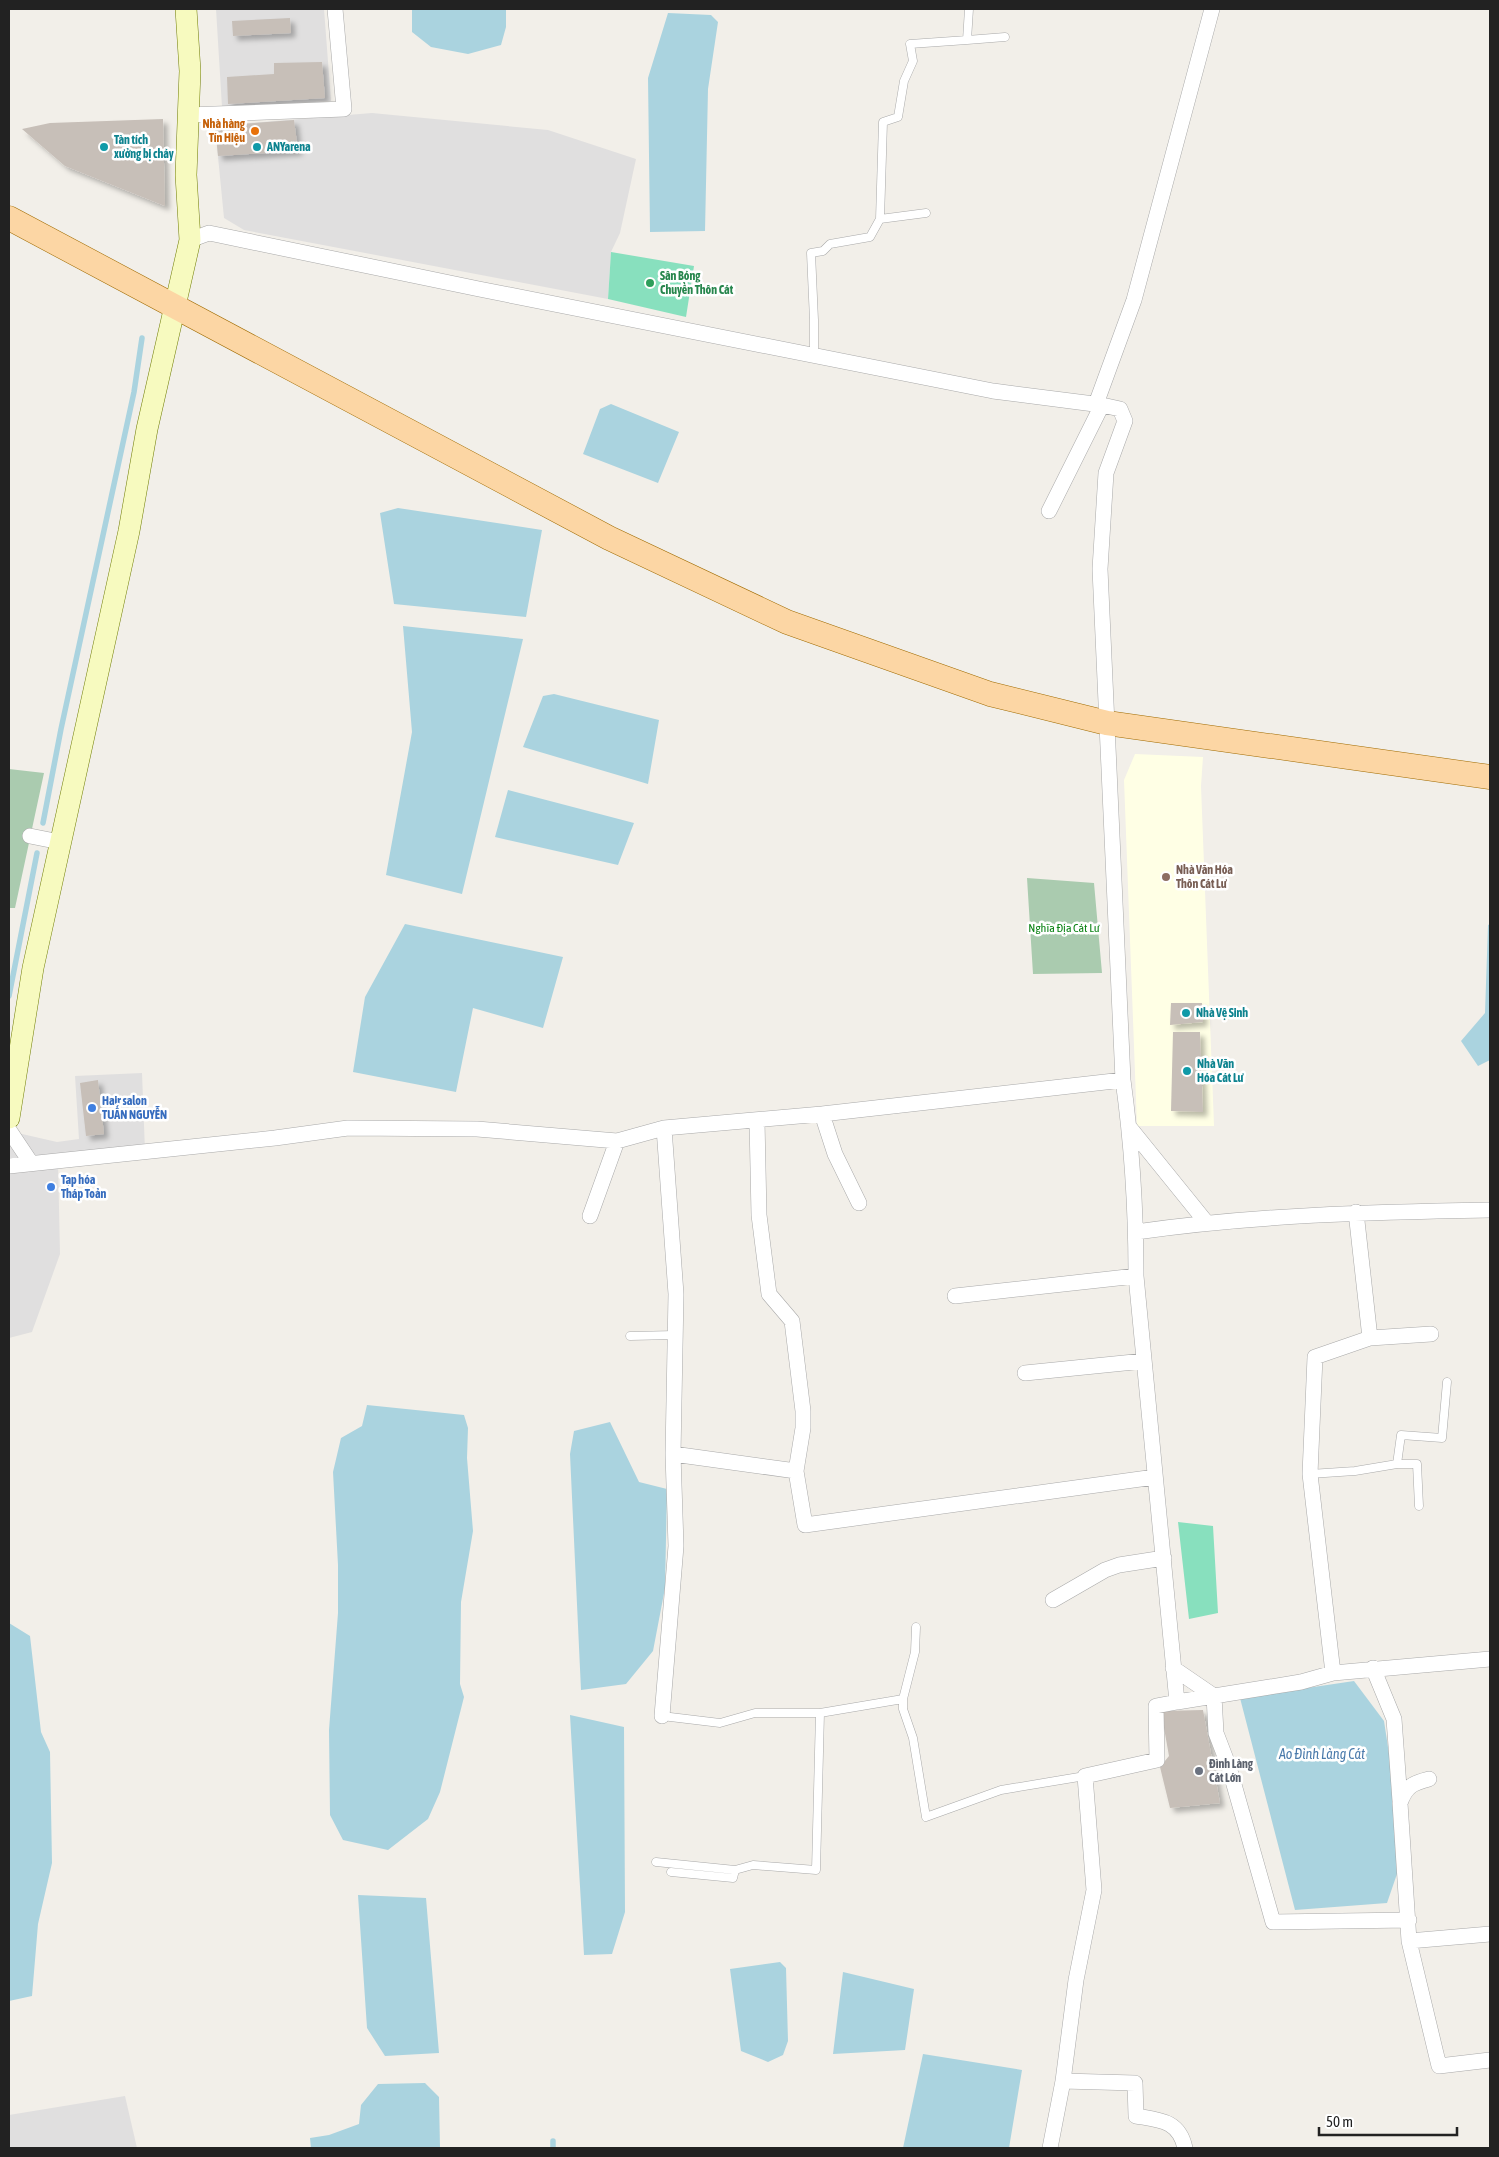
<svg xmlns="http://www.w3.org/2000/svg" width="1499" height="2157" viewBox="0 0 1499 2157" font-family="'Asap Condensed',sans-serif">
  <defs>
    <filter id="shadow"><feDropShadow dx="4.5" dy="4.5" stdDeviation="2.5" flood-color="#0004"/></filter>
  </defs>
  <rect width="100%" height="100%" fill="#f2efe9"/>
  <path fill="#e0dfdf" d="M216,9H324L331,101L222,107Z
    M372,113L548,130L636,159L620,233L611,252L608,299L244,230L224,218L215,126Z
    M142,1073L145,1151L58,1161L60,1254L32,1332L9,1338V1131L57,1142L79,1139L75,1076Z
    M125,2096L137,2148H9V2115Z"/>
  <path fill="#ffffe5" d="M1135,754L1203,757L1201,786L1214,1126H1137L1124,780Z"/>
  <path fill="#aacbaf" d="M9,769L44,773L15,908H9Z
    M1027,878L1094,883L1102,973L1033,974Z"/>
  <path fill="#88e0be" d="M611,252L694,266L686,317L608,299Z
    M1178,1522L1213,1526L1218,1613L1189,1619Z"/>
  <path fill="#aad3df" d="M412,9H506V27L501,45L468,54L431,47L412,32Z
    M668,13L711,15L718,22L708,89L705,231L650,232L648,78Z
    M611,404L679,432L658,483L583,454L600,409Z
    M398,508L542,530L526,617L394,604L380,513Z
    M403,626L523,639L462,894L386,875L412,732Z
    M554,694L659,720L648,784L523,747L543,696Z
    M508,790L634,823L618,865L495,837Z
    M405,924L563,957L543,1028L473,1008L456,1092L353,1072L365,997Z
    M1490,924V1060L1478,1066L1461,1041L1485,1013L1488,925Z
    M367,1405L464,1415L468,1428L467,1458L473,1531L461,1602L460,1684L464,1697L440,1792L428,1819L388,1850L343,1840L330,1815L329,1730L338,1613V1565L333,1472L341,1438L362,1426Z
    M610,1422L639,1482L667,1489L665,1588L653,1651L626,1684L581,1690L570,1454L574,1431Z
    M9,1623L30,1636L41,1732L50,1752L52,1863L38,1924L32,1996L9,2001Z
    M1354,1681L1384,1721L1401,1832L1398,1871L1387,1903L1295,1910L1240,1698Z
    M570,1715L624,1727L625,1912L612,1954L584,1955Z
    M358,1895L426,1898L439,2053L385,2056L367,2028Z
    M780,1962L786,1968L788,2041L783,2055L768,2062L741,2051L730,1969Z
    M843,1972L914,1989L905,2050L833,2054Z
    M923,2054L1022,2070L1009,2148H903Z
    M425,2083L439,2097L440,2148H311L310,2138L329,2135L359,2124L361,2105L378,2084Z"/>
  <g fill="none" stroke-linecap="round" stroke-linejoin="round">
    <path stroke="#aad3df" stroke-width="5.5" d="M43,823L61,729L134,392L142,338
      M9,996L37,853
      M553,2141V2148"/>
  </g>
  <path fill="#c7bfb8" filter="url(#shadow)" d="M290,18L291,33L233,36L232,21Z
    M322,62L325,98L228,104L227,77L274,74V63Z
    M163,119L165,206L65,166L22,129L50,123Z
    M294,120L298,151L218,156L215,126Z
    M1171,1003H1202L1203,1022L1170,1025Z
    M1173,1032H1200L1203,1112L1171,1111Z
    M98,1080L104,1134L86,1136L80,1083Z
    M1203,1710L1220,1803L1170,1808L1160,1767L1169,1756L1161,1711Z"/>
  <g fill="none" stroke-linecap="round" stroke-linejoin="round">
    <g stroke="#a9a9a9" stroke-width="9">
      <path id="lane" d="M967,40L1005,37
        M880,219L926,213
        M814,356V320L811,253L823,251L830,244L870,237L880,219L883,122L898,117L904,81L913,61L910,44L967,40L969,9
        M630,1336L675,1335
        M1397,1464L1401,1435L1442,1438L1447,1382
        M1310,1474L1355,1471L1397,1464H1417L1419,1506
        M916,1627L915,1652L903,1699V1709L913,1738L926,1817L1001,1790L1085,1776
        M662,1716L720,1723L755,1713H820L903,1699
        M656,1862L735,1870L753,1865L816,1870L820,1713
        M671,1872L733,1878L735,1870"/>
    </g>
    <g stroke="#a9a9a9" stroke-width="16">
      <path id="street" d="M188,115L344,109L335,9
        M190,240L209,233L479,289L993,391L1102,405
        M1096,404L1134,300L1212,9
        M1049,511L1102,405L1120,409L1125,421L1106,473L1100,569L1123,1080C1132,1145 1136,1210 1136,1276L1177,1702L1156,1706L1157,1760L1085,1776L1094,1890L1076,1980L1063,2081L1050,2148
        M30,836L60,842
        M822,1114L835,1154L859,1203
        M757,1121L759,1215L769,1294L792,1321L803,1411V1428L796,1471L805,1525L1155,1477
        M1130,1128L1206,1222
        M9,1130L31,1163
        M9,1166L275,1138L348,1128L477,1129L617,1141L664,1128L822,1114L1123,1080
        M590,1216L617,1141
        M1136,1232C1254,1215 1371,1212 1490,1210
        M955,1296L1136,1276
        M1370,1338L1431,1334
        M1025,1373L1144,1361
        M673,1454L796,1471
        M1053,1600L1105,1570L1119,1565L1164,1558
        M1173,1668L1214,1696L1216,1733L1229,1767L1273,1922L1409,1920
        M1373,1668L1394,1719L1400,1801
        M1333,1673L1310,1474L1315,1357L1370,1338L1356,1212
        M1177,1702L1301,1682L1333,1673L1490,1659
        M662,1716L676,1546L673,1454L676,1294L664,1128
        M1429,1779C1413,1783 1406,1786 1400,1803L1409,1941L1439,2066L1490,2060
        M1409,1941L1490,1934
        M1063,2081L1135,2083L1136,2116C1159,2120 1179,2120 1185,2148"/>
    </g>
    <g stroke="#707d05" stroke-width="22">
      <path id="secondary" d="M9,1118L33,968L129,531L147,429L190,240L186,175L190,71L186,9"/>
    </g>
    <g stroke="#a06b00" stroke-width="25">
      <path id="primary" d="M9,218L609,538L787,622L990,694L1107,723L1490,777"/>
    </g>
    <use href="#lane" stroke="#fff" stroke-width="8"/>
    <use href="#street" stroke="#fff" stroke-width="15"/>
    <use href="#secondary" stroke="#f7fabf" stroke-width="21"/>
    <use href="#primary" stroke="#fcd6a4" stroke-width="24"/>
  </g>
  <circle fill="#e8710a" stroke="#fff" stroke-width="2" cx="255" cy="131" r="5"/>
  <g fill="#0f9aa8" stroke="#fff" stroke-width="2">
    <circle cx="104" cy="147" r="5"/>
    <circle cx="257" cy="147" r="5"/>
    <circle cx="1186" cy="1013" r="5"/>
    <circle cx="1187" cy="1071" r="5"/>
  </g>
  <circle fill="#2e9e5b" stroke="#fff" stroke-width="2" cx="650" cy="283" r="5"/>
  <circle fill="#8d6e63" stroke="#fff" stroke-width="2" cx="1166" cy="877" r="5"/>
  <g fill="#3f7fe0" stroke="#fff" stroke-width="2">
    <circle cx="92" cy="1108" r="5"/>
    <circle cx="51" cy="1187" r="5"/>
  </g>
  <circle fill="#6b7280" stroke="#fff" stroke-width="2" cx="1199" cy="1771" r="5"/>
  <g text-anchor="middle" dominant-baseline="central" stroke-width="5" stroke-linejoin="round" paint-order="stroke">
    <g font-size="12" font-weight="bold" fill="#c56008" stroke="#fff" text-anchor="end">
      <text x="245" y="124">Nhà hàng<tspan x="245" dy="14">Tín Hiệu</tspan></text>
    </g>
    <g font-size="12" font-weight="bold" fill="#0d838f" stroke="#fff" text-anchor="start">
      <text x="114" y="140">Tàn tích<tspan x="114" dy="14">xưởng bị cháy</tspan></text>
      <text x="267" y="147">ANYarena</text>
      <text x="1196" y="1013">Nhà Vệ Sinh</text>
      <text x="1197" y="1064">Nhà Văn<tspan x="1197" dy="14">Hóa Cát Lư</tspan></text>
    </g>
    <g font-size="12" font-weight="bold" fill="#27864d" stroke="#fff" text-anchor="start">
      <text x="660" y="276">Sân Bóng<tspan x="660" dy="14">Chuyền Thôn Cát</tspan></text>
    </g>
    <g font-size="12" font-weight="bold" fill="#785e54" stroke="#fff" text-anchor="start">
      <text x="1176" y="870">Nhà Văn Hóa<tspan x="1176" dy="14">Thôn Cát Lư</tspan></text>
    </g>
    <g font-size="12" fill="#0c8416" stroke="#fff">
      <text x="1064" y="928">Nghĩa Địa Cát Lư</text>
    </g>
    <g font-size="12" font-weight="bold" fill="#366cbe" stroke="#fff" text-anchor="start">
      <text x="102" y="1101">Hair salon<tspan x="102" dy="14">TUẤN NGUYỄN</tspan></text>
      <text x="61" y="1180">Tạp hóa<tspan x="61" dy="14">Tháp Toản</tspan></text>
    </g>
    <g font-size="12" font-weight="bold" fill="#5b616d" stroke="#fff" text-anchor="start">
      <text x="1209" y="1764">Đình Làng<tspan x="1209" dy="14">Cát Lớn</tspan></text>
    </g>
    <g font-size="14" font-style="italic" fill="#4a7aab" stroke="#fff">
      <text x="1322" y="1754">Ao Đình Làng Cát</text>
    </g>
  </g>
  <rect width="1499" height="2157" fill="none" stroke="#222222" stroke-width="20"/>
  <path d="M1319 2127v8h138v-8" fill="none" stroke="#222222" stroke-width="2.5"/>
  <text x="1326" y="2127" font-size="15" fill="#222222" stroke="#ffffff" stroke-width="4" paint-order="stroke">50 m</text>
</svg>
